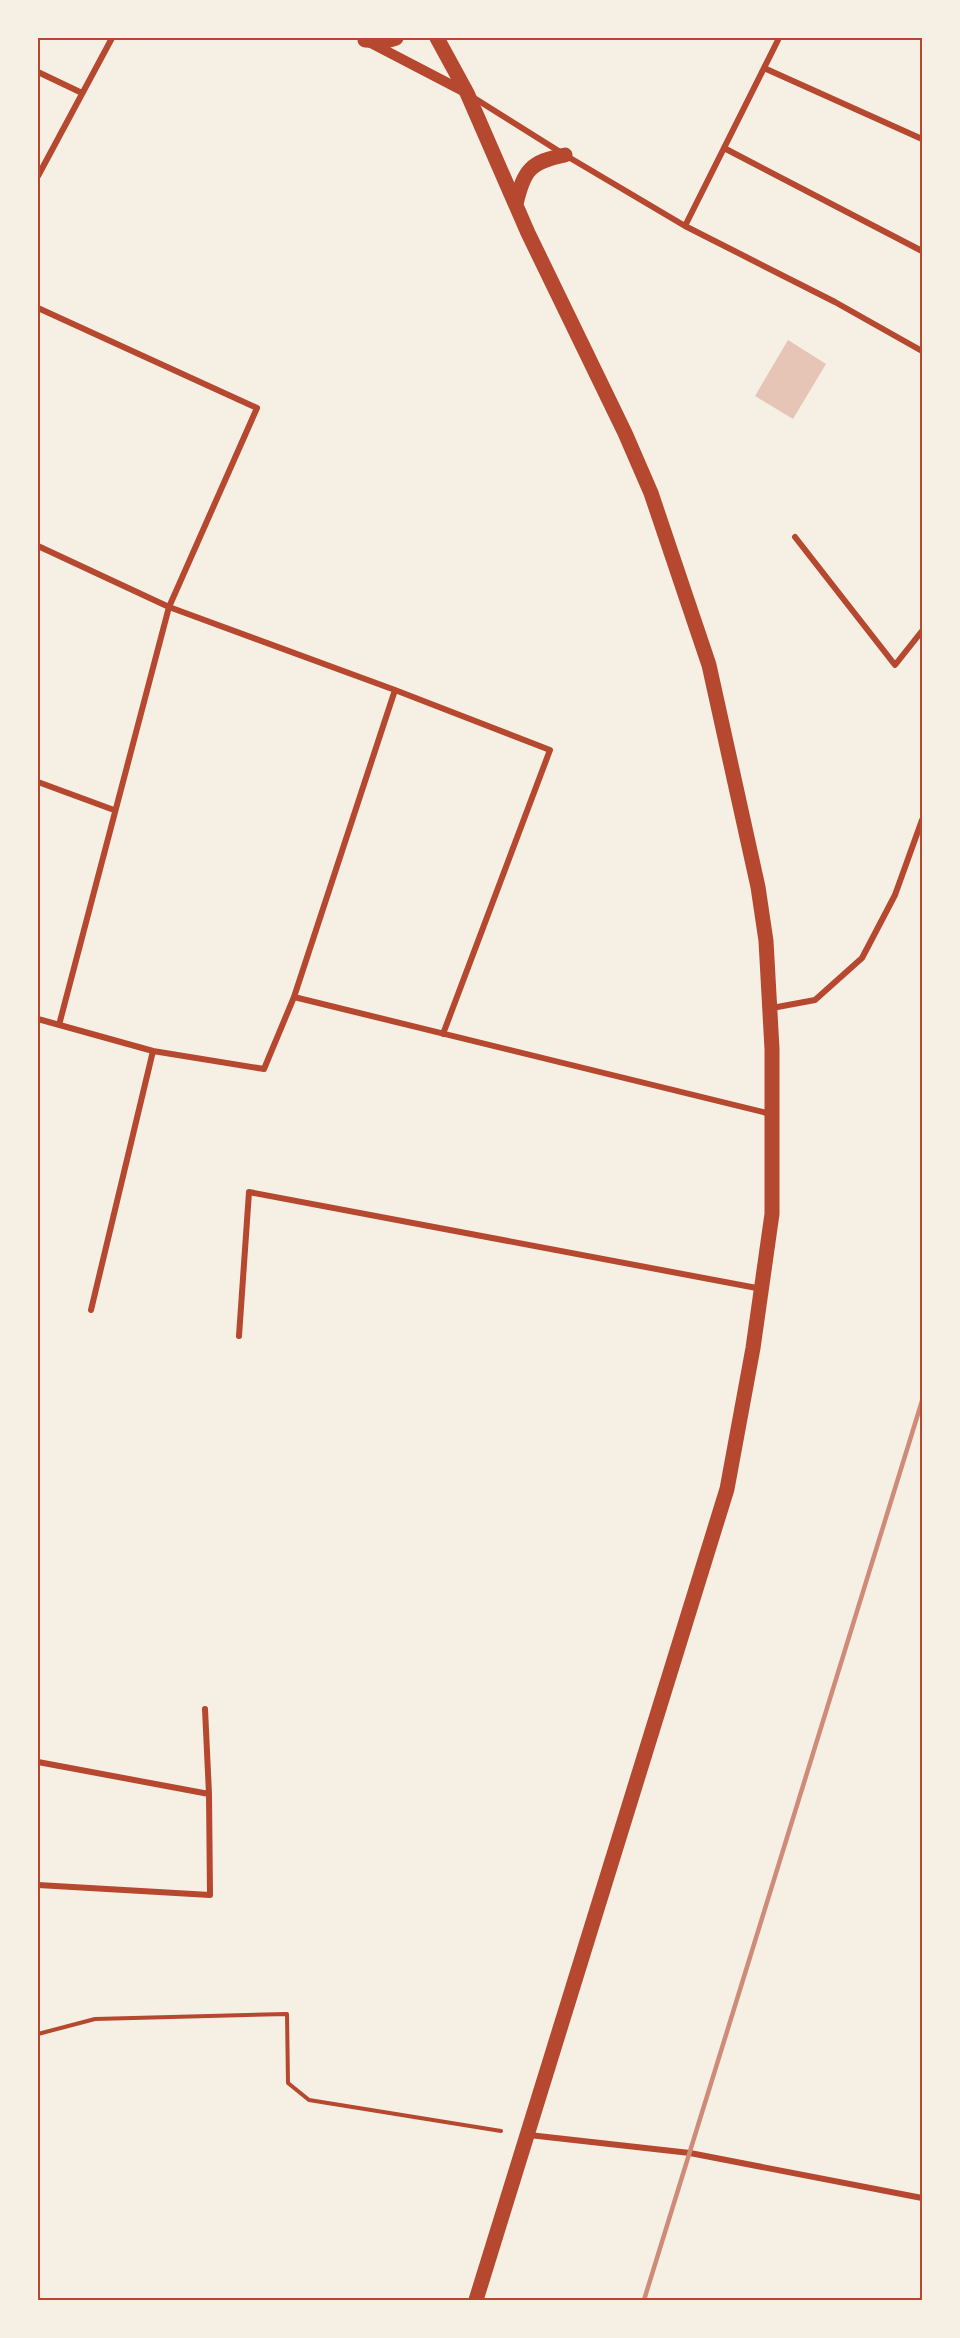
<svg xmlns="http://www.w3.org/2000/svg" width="960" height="2338" viewBox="0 0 960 2338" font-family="'Roboto Condensed',sans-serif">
  <rect width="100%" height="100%" fill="#f6efe4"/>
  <path fill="#e6c5b7" d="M788,340L826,364L793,419L755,396Z"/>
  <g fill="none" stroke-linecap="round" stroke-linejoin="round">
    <path stroke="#b5482f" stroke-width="4" d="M38,2034L95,2019L287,2014L288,2083L309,2100L501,2131"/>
    <path stroke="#b5482f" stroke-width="6" d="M764,68L922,139
      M38,72L82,93
      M471,96L565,155L685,226L835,302L922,351
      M724,148L922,251
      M38,176L112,38
      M685,226L779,38
      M38,308L257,408L169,607L59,1025
      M795,537L895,665L922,631
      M38,546L169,607L395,690L550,750L443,1034
      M38,782L114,810
      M294,997L771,1114
      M772,1008L815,1000L862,958L895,895L922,820
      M38,1019L153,1051L264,1069L294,997L395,690
      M91,1310L153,1051
      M239,1336L249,1192L762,1289
      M205,1709L209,1794
      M38,1762L209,1794L210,1895L38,1885
      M529,2135L690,2153L922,2198"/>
    <path stroke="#b5482f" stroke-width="10" d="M369,42L467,93"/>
    <path stroke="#b5482f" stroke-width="15" d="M437,38L467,93L528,233L625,433L651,493L709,665L758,887L766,941L772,1049V1214L753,1348L727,1489L476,2300
      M365,40L386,41L396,38
      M516,204C524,170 530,162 565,155"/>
    <path stroke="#cf8b77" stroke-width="4.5" d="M644,2300L922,1401"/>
  </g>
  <rect width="960" height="2338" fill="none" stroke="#f6efe4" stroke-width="78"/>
  <rect x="39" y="39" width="882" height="2260" fill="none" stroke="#b5482f" stroke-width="2"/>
</svg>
